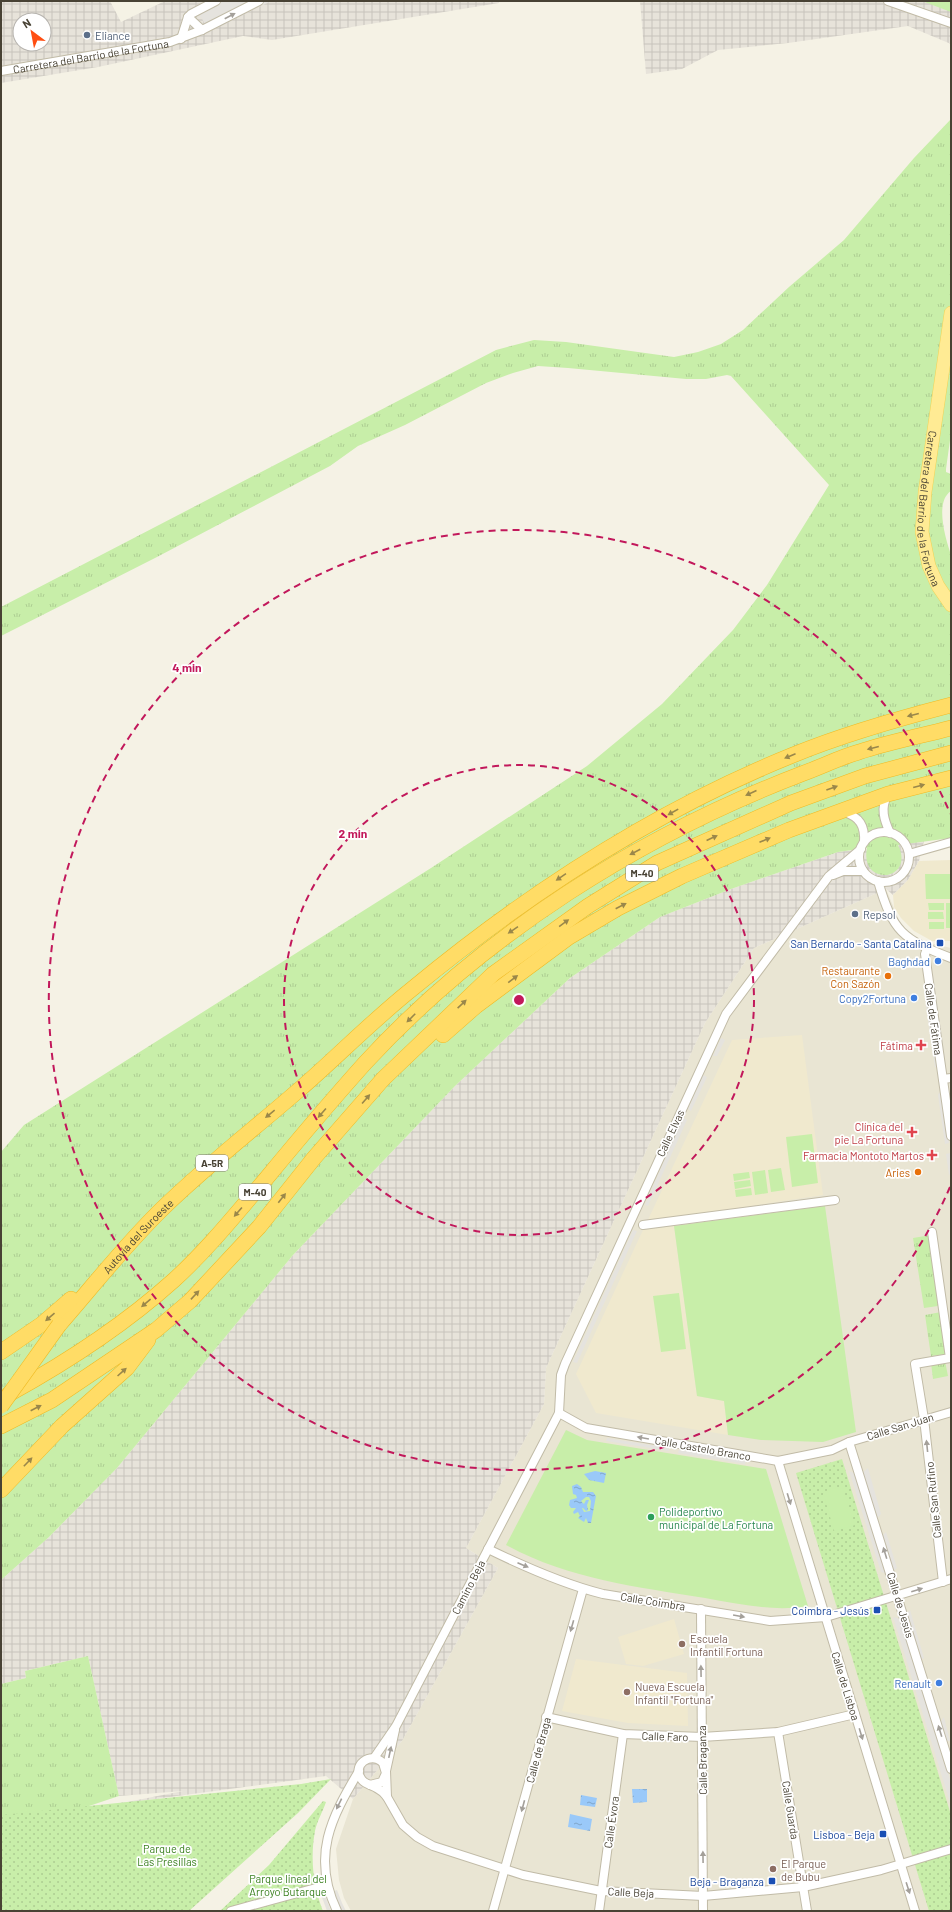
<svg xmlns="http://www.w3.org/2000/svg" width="952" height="1912" viewBox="0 0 952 1912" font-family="Barlow,sans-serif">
  <defs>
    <pattern id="industrial-grid" width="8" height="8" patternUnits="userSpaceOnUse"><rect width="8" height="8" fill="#e7e3da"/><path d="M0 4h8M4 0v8" fill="none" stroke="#c8c4bc"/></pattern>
    <pattern id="grass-tufts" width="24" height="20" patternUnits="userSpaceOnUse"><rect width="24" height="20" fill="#c8eea9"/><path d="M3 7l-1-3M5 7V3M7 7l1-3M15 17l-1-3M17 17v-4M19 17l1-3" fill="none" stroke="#adcd92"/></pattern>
    <pattern id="park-dots" width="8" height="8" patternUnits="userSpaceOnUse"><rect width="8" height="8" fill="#c8eea9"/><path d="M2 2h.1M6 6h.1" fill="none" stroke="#adcd92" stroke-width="1.8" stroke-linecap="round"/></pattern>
    <pattern id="water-ripples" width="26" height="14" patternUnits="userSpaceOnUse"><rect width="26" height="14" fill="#9ac9f9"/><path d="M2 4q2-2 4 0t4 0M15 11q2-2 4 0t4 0" fill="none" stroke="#80a5ca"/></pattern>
  </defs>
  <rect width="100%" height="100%" fill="#f5f2e5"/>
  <path fill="#e9e5d3" d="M886,889L903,930L926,942L951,948V1911H351L344,1898L339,1880L336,1849L353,1799L402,1741L498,1568L466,1548L544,1404L546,1368L705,1023L754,948Z"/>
  <path fill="url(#industrial-grid)" fill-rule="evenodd" d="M1,1H110L121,22L165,1H499V3L272,40L243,36L98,67L1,83ZM20,20H44V44H20Z
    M640,1H934L951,8V44L908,26L788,43L718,50L682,69L646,74Z
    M924,841L919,861L908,880L893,895L886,889L754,948L705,1023L546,1368L544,1404L466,1548L498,1568L402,1741L353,1799L326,1776L117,1804L183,1791L119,1796L88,1656L25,1671L26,1678L1,1684V1580L49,1537L117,1468L293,1255L455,1086L570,978L660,917L731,889L838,852Z"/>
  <path fill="#f0e9ce" d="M951,860V941H932L914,931L901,918L894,907L893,895L908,880L919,861Z
    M802,1035L823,1195L647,1222L732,1040Z
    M674,1226L697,1396L724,1401L728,1435L596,1413L576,1374L643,1230Z
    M674,1619L684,1654L643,1666L626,1664L618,1637Z
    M576,1659L687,1673L688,1726L628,1723L562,1711Z"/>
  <path fill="url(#grass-tufts)" d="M951,119V433L946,469V472L951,474V491C934,502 946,540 951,555V838L898,845C916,881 859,888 867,848L838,852L731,889L660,917L570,978L455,1086L293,1255L117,1468L49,1537L1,1580V1152L24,1125L431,868L587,766L662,704L733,630L767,585L829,485L731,376L727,375L706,379H686L568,368L538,366L513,373L486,383L405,425L358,446L330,466L157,557L1,636V607L496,350L534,340L566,342L674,357L698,352L721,344L743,330L789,287L844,240L914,158Z
    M931,1235L940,1304L938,1306L924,1308L913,1238Z
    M941,1312L947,1354L931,1356L925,1315Z
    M945,1361L948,1376L933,1379L931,1363Z
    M88,1656L119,1796L47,1820L1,1819V1684L26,1678L25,1671Z"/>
  <path fill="url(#park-dots)" d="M842,1459L951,1815V1911H929L796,1473Z
    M331,1779L298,1813L189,1911H1V1815L301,1784Z
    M323,1801L326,1802C323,1811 317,1821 315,1831C310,1858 313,1886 323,1911H220L269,1865Z"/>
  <path fill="#c8eea9" d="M922,1H951V12Z
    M925,874H951V899H926Z
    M928,903H944V910H929Z
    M946,903H951V928H946Z
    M928,912H943L944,919H928Z
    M929,922H944V929H929Z
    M812,1134L818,1183L792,1187L786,1137Z
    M781,1168L785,1190L771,1192L768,1170Z
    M765,1170L768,1193L755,1195L752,1172Z
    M749,1172L750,1178L734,1181L733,1174Z
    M750,1180L751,1186L735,1189L734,1182Z
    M751,1188L752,1195L736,1197L735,1190Z
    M825,1206L856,1432L823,1442L761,1440L728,1435L724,1401L697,1396L674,1226Z
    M679,1293L686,1349L661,1352L653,1296Z
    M566,1430L587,1440L766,1469L808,1606C774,1612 739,1604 705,1598C636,1587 568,1579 506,1545Z
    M842,1486L855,1525L834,1531L823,1492Z"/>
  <path fill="#e5e3de" d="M216,1H271L209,32L198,11Z
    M930,973L933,974L946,1066L944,1068Z
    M930,1001L939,1067H935L926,1006Z
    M721,1038L725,1040L717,1056H713Z
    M703,1075L707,1077L691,1111L688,1109Z
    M942,1089L949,1143L945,1144L938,1095Z
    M683,1117L687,1120L648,1206L645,1205Z
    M950,1153L951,1173L949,1175L946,1154Z
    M633,1230L637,1231L577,1363L573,1362Z
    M607,1438L669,1448V1451L606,1441Z
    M679,1450L746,1460L745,1464L678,1453Z
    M868,1468L881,1514L877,1519L863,1472Z
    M849,1471L857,1474L888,1574L881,1572Z
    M886,1532L897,1568L893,1571L882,1536Z
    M910,1610L924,1658L920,1660L907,1614Z
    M893,1617L901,1619L951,1782V1806Z
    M944,1717L950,1741H945L940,1723Z
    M337,1890L342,1903L346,1911H342L339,1905L334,1891Z
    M324,1891L326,1898L331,1911H327L320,1892Z"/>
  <path fill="url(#water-ripples)" fill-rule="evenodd" d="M595,1471L606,1473L604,1483L589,1480L584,1474Z
    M577,1484L581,1487L583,1492H593L596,1496L591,1523H588L586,1518L584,1522L578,1518L580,1516L578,1512L574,1514L573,1512L576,1508H571L569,1505L570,1500L577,1498L576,1495L573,1494L572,1486ZM586,1497H589L591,1501L590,1511L584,1512L582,1508H583L586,1511L588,1510L587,1505L589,1500H586L584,1504L581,1501Z
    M632,1789H647V1802L633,1803Z
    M581,1795L597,1798L595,1807L580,1805Z
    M570,1814L592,1819L590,1831L568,1827Z"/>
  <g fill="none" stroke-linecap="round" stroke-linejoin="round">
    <g stroke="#c1bba7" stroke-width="10">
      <g id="street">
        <path d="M888,1L951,23"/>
        <path d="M202,30L188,17L191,14L216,1"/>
        <path d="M181,39L188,17"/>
        <path id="s1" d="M1,71L170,42L202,30L259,1"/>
        <path d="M888,794C880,808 884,820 890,833"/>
        <path d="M844,812C860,817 865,826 864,842"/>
        <circle cx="884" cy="857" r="25"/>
        <path d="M909,854L951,842"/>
        <path d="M833,875L843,871H863"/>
        <path d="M878,881C893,932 902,939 951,958"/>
        <path d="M927,949L925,954L951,1136"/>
        <path d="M943,1079L951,1078"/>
        <path d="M643,1225L835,1200"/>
        <path d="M932,1232L950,1358L915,1364L924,1419L943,1582"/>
        <path d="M559,1413L586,1428L778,1461L832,1450L849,1442L951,1412"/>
        <path d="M849,1442L951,1769"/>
        <path d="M778,1461L915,1911"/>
        <path d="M488,1549C525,1567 563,1584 603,1594L770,1621L826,1617L951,1579"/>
        <path d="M701,1609L703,1911"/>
        <path d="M546,1717L623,1734L702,1737L778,1732L855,1714"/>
        <path d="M778,1732L807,1911"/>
        <path d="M374,1758L396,1726L559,1413L561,1375L565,1364L726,1014L829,876L861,849"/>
        <path d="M370,1785L382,1782L386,1773L383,1763C371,1750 350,1766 362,1780C366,1785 373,1785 378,1789C382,1791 385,1794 387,1797L386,1771L395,1730"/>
        <path d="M387,1797L403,1825L417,1837L433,1846L523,1875L601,1891L703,1896L803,1887L881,1870L951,1849"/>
        <path d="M231,1911L327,1885"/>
        <path d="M337,1911C311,1856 331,1818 359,1771"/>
        <path d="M493,1911L583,1589"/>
        <path d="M599,1911L623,1734"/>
      </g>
    </g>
    <g stroke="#f2d356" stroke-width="14">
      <g id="primary">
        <path id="s2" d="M951,313L925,492L922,532L929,566L938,586L951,605"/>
      </g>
    </g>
    <g stroke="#f0ba24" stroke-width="16">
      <g id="highway">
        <path d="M443,1035L476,1006L569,937L618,908L682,876L789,830L888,794L951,778"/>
        <path id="s3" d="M59,1325C93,1286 125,1245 162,1209C206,1166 254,1129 300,1089C338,1056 373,1020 412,989C527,894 654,811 793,755C844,734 897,719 951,705"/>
        <path d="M1,1352L42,1324L71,1299"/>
        <path d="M9,1394C67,1362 124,1325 174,1280C207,1250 236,1214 265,1180C298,1140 331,1101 365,1063C484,934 641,835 804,773C823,766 841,757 859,752C889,742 921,736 951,728"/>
        <path d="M1,1426L52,1400L156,1330L190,1301L259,1227L314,1158L383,1079L493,974L588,906L657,863L791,803L865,776L951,753"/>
        <path d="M1,1490L62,1426L127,1368L148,1340"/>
      </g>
    </g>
    <use href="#street" stroke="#fff" stroke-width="8"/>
    <use href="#primary" stroke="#ffeb94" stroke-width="13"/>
    <use href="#highway" stroke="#ffdc66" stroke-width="15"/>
    <g stroke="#f0ba24" stroke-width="16" stroke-linecap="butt">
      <path id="highway-bridge" d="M1,1406L59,1325"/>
    </g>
    <use href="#highway-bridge" stroke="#ffdc66" stroke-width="15"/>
  </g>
  <defs><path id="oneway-solid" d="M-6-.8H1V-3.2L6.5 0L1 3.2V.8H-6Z"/></defs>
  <g fill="#a4a09a">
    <use href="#oneway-solid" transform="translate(230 16) rotate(-28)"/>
    <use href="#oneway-solid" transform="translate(643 1438) rotate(-170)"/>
    <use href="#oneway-solid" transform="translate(927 1446) rotate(-96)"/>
    <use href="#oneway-solid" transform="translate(789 1499) rotate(73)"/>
    <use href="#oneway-solid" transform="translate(885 1553) rotate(-107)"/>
    <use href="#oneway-solid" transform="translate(523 1565) rotate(23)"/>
    <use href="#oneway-solid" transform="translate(917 1590) rotate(-17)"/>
    <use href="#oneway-solid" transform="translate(739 1616) rotate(10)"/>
    <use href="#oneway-solid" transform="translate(572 1626) rotate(106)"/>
    <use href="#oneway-solid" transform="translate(701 1671) rotate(-91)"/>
    <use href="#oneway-solid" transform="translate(940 1731) rotate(-107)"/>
    <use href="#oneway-solid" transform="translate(861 1734) rotate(73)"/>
    <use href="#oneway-solid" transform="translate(390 1752) rotate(-78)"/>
    <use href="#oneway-solid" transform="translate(339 1804) rotate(116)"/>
    <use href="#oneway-solid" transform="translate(523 1806) rotate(105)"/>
    <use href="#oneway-solid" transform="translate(703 1857) rotate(-91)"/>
    <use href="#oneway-solid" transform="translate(908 1888) rotate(72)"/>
  </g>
  <g fill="#9a874a">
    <use href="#oneway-solid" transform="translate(913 715) rotate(166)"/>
    <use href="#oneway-solid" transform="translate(873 748) rotate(166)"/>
    <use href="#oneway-solid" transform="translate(790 756) rotate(157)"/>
    <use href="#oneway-solid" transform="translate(919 786) rotate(-15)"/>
    <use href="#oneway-solid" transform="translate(832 788) rotate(-20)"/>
    <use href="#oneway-solid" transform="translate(751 793) rotate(156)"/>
    <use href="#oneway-solid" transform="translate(673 812) rotate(151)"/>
    <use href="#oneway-solid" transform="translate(712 838) rotate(-25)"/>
    <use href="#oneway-solid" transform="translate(765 840) rotate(-23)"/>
    <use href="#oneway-solid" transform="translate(635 852) rotate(152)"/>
    <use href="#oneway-solid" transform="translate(561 877) rotate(146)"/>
    <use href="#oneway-solid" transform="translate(621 906) rotate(-27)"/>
    <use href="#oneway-solid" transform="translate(564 923) rotate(-36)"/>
    <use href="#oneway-solid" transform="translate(513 930) rotate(146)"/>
    <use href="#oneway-solid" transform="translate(513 979) rotate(-37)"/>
    <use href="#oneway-solid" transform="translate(462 1004) rotate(-43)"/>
    <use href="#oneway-solid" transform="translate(411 1018) rotate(135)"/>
    <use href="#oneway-solid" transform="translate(366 1099) rotate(-49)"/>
    <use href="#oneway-solid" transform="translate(322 1113) rotate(131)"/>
    <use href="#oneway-solid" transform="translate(270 1114) rotate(141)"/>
    <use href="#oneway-solid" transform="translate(282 1198) rotate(-52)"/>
    <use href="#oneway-solid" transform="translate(238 1212) rotate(131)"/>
    <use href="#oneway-solid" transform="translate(195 1295) rotate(-47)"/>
    <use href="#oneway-solid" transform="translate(146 1303) rotate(140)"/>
    <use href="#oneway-solid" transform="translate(50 1317) rotate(139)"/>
    <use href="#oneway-solid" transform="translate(122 1372) rotate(-42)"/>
    <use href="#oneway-solid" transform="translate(36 1408) rotate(-27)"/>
    <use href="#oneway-solid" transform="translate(28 1462) rotate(-46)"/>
  </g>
  <g fill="none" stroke="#c2185b" stroke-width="2" stroke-dasharray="7 5">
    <circle cx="519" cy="1000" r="235"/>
    <path d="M950 1187A470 470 0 1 1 950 813"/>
  </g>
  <g fill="#5c6f8a" stroke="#fff" stroke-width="1.5">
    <circle cx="87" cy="35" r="4"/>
    <circle cx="855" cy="914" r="4"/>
  </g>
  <g fill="#1a4fb4" stroke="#fff" stroke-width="1.5">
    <rect x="936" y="939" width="8" height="8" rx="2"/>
    <rect x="873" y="1606" width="8" height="8" rx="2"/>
    <rect x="879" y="1830" width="8" height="8" rx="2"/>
    <rect x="768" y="1877" width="8" height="8" rx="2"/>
  </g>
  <g fill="#3f7fe0" stroke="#fff" stroke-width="1.5">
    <circle cx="938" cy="961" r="4"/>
    <circle cx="914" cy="998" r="4"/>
    <circle cx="939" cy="1683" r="4"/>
  </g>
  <g fill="#e8710a" stroke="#fff" stroke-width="1.5">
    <circle cx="888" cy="976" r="4"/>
    <circle cx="918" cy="1172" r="4"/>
  </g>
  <g fill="#e0444e" stroke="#fff" stroke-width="1.5">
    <path d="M919 1039h4v4h4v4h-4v4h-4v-4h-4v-4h4z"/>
    <path d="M910 1126h4v4h4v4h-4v4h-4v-4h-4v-4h4z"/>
    <path d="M930 1149h4v4h4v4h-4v4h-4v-4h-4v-4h4z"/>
  </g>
  <circle fill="#2e9e5b" stroke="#fff" stroke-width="1.5" cx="651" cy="1517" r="4"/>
  <g fill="#8d6e63" stroke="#fff" stroke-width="1.5">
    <circle cx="682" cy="1644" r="4"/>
    <circle cx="627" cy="1692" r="4"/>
    <circle cx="773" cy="1869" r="4"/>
  </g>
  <g text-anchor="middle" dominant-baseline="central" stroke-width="3.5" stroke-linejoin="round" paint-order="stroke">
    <g fill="#fff" stroke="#7f7b71" stroke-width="1">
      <rect x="626" y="865" width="32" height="16" rx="3"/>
      <rect x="196" y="1155" width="32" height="16" rx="3"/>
      <rect x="239" y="1184" width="32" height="16" rx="3"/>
    </g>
    <g font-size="10" font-weight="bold" fill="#484234">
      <text x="642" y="873">M-40</text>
      <text x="212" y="1163">A-5R</text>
      <text x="255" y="1192">M-40</text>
    </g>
    <g font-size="11" fill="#4e5e75" stroke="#fff" text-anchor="start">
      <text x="95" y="35">Eliance</text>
      <text x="863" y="914">Repsol</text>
    </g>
    <g font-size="11" fill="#484234" stroke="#fff">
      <text stroke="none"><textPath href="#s1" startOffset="91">Carretera del Barrio de la Fortuna</textPath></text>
      <text stroke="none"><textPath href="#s2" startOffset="198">Carretera del Barrio de la Fortuna</textPath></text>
      <text transform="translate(934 1019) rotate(82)">Calle de Fátima</text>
      <text transform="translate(670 1133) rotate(-65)">Calle Elvas</text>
      <text stroke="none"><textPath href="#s3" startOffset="119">Autovía del Suroeste</textPath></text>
      <text transform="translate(900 1426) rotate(-17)">Calle San Juan</text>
      <text transform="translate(703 1448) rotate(10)">Calle Castelo Branco</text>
      <text transform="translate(933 1500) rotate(-96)">Calle San Rufino</text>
      <text transform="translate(468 1587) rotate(-63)">Camino Beja</text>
      <text transform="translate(653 1601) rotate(9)">Calle Coimbra</text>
      <text transform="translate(901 1605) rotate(73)">Calle de Jesús</text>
      <text transform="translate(846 1686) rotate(73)">Calle de Lisboa</text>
      <text transform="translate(665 1736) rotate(2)">Calle Faro</text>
      <text transform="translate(538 1750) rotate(-75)">Calle de Braga</text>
      <text transform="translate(702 1760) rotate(-91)">Calle Braganza</text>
      <text transform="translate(791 1810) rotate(81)">Calle Guarda</text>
      <text transform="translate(611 1822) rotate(-82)">Calle Évora</text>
      <text transform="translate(631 1892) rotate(3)">Calle Beja</text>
    </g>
    <g font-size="11" fill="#164399" stroke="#fff" text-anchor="end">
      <text x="932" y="943">San Bernardo - Santa Catalina</text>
      <text x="869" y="1610">Coimbra - Jesús</text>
      <text x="875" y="1834">Lisboa - Beja</text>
      <text x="764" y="1881">Beja - Braganza</text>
    </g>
    <g font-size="11" fill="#366cbe" stroke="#fff" text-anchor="end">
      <text x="930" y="961">Baghdad</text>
      <text x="906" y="998">Copy2Fortuna</text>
      <text x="931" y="1683">Renault</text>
    </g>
    <g font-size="11" fill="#c56008" stroke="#fff" text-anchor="end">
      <text x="880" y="970">Restaurante<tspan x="880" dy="13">Con Sazón</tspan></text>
      <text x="910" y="1172">Aries</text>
    </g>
    <g font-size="11" fill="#be3a42" stroke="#fff" text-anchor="end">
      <text x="913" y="1045">Fátima</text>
      <text x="903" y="1126">Clínica del<tspan x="903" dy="13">pie La Fortuna</tspan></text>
      <text x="924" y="1155">Farmacia Montoto Martos</text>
    </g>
    <g font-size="11" fill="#27864d" stroke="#fff" text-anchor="start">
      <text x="659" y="1511">Polideportivo<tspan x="659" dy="13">municipal de La Fortuna</tspan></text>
    </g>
    <g font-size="11" fill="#785e54" stroke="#fff" text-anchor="start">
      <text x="690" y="1638">Escuela<tspan x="690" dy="13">Infantil Fortuna</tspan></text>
      <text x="635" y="1686">Nueva Escuela<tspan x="635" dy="13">Infantil "Fortuna"</tspan></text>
      <text x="781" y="1863">El Parque<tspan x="781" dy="13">de Bubu</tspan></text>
    </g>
    <g font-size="11" fill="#3b8120" stroke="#fff">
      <text x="167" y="1848">Parque de<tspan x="167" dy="13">Las Presillas</tspan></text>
      <text x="288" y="1878">Parque lineal del<tspan x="288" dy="13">Arroyo Butarque</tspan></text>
    </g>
  </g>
  <circle cx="519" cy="1000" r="6" fill="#c2185b" stroke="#fff" stroke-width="2"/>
  <g font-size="12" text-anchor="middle" font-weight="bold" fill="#c2185b" stroke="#fff" stroke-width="3.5" stroke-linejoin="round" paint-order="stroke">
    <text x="187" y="672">4 min</text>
    <text x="353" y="838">2 min</text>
  </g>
  <rect width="952" height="1912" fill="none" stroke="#484234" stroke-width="4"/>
  <g transform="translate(32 32) rotate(328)"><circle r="19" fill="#ffffff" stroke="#b6b3ae"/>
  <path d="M0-3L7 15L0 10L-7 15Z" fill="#ff4e12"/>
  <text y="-6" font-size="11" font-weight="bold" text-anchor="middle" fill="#484234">N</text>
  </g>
</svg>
